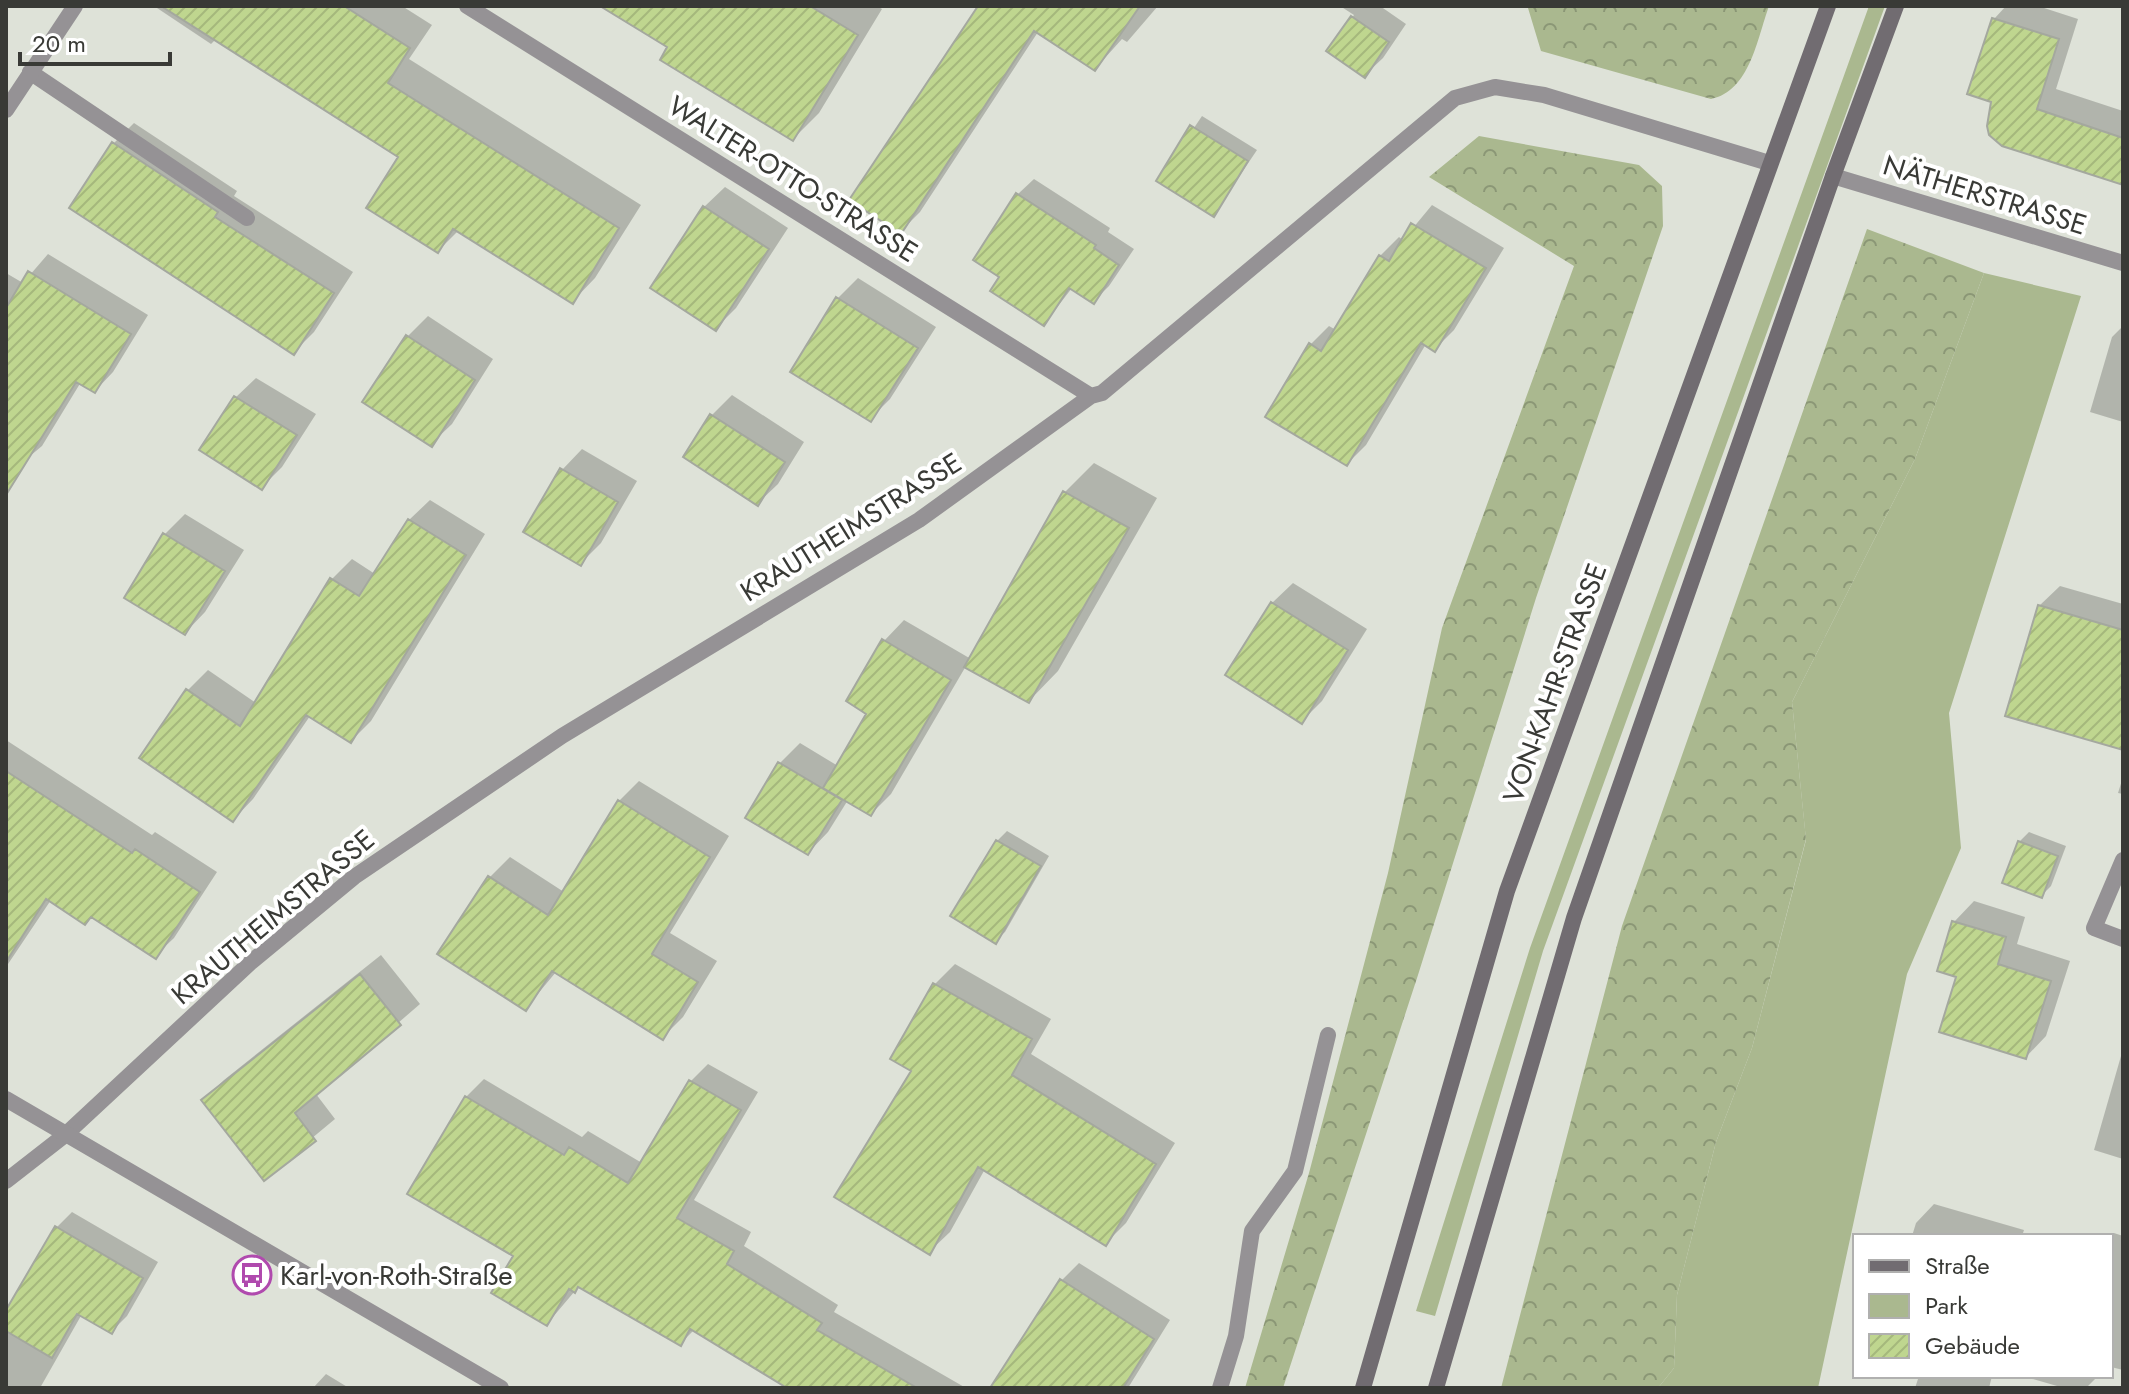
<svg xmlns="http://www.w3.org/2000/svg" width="2129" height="1394" viewBox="0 0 2129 1394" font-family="Jost,sans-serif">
  <defs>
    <pattern id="forest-crowns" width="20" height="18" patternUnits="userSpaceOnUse" patternTransform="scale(2)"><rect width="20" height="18" fill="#aab88f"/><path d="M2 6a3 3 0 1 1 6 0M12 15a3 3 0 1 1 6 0" fill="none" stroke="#8b9776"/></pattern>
    <pattern id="building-hatch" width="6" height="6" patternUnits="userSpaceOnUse" patternTransform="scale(2)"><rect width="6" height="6" fill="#bfd68f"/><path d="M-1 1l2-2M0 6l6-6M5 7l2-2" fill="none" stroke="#a5b87c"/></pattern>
  </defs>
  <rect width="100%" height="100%" fill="#dee2d8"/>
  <path fill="#aab88f" d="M1869,6H1885L1543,951L1435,1316L1416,1311L1530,948Z
    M1984,273L2081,296L1949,713L1961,848L1907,974L1818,1388H1658L1674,1368L1677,1295L1716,1142L1752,1048L1806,840L1792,702L1915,459Z"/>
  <path fill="url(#forest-crowns)" d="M1530,6H1769C1757,39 1750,91 1711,99L1541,51L1528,8Z
    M1479,136L1639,165L1662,186L1663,226L1536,598L1418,975L1283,1388H1245L1309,1173L1388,873L1442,628L1574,266L1429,177Z
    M1867,229L1984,273L1915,459L1792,702L1806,839L1752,1048L1716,1142L1677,1295L1674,1368L1658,1388H1501L1622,926Z"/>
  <path fill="#0003" d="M154,6H402L432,25L409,59L641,205L595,278L572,302L459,230L438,251L401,157L216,39L211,44Z
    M604,6H877L882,9L819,113L793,139L670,46Z
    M981,6H1158L1127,42L1122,39L1095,69L1038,32L920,212L901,231Z
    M1340,6H1380L1406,24L1383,58L1365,75L1328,51L1354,15Z
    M2006,6H2038L2078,19L2056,89L2123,111V183L1993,101L1994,19Z
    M1202,116L1257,150L1214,214L1159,180Z
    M134,123L237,191L234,196L353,272L314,332L294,352L114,143Z
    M1034,179L1110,228L1108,232L1134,249L1109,286L1093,302L1072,288L1044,324L1002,277L1018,194Z
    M725,187L788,228L736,308L716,328L704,207Z
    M1432,205L1504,248L1454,330L1435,349L1426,344L1366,445L1347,464L1310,345L1329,326L1336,330L1380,256L1399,237L1403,240Z
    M48,254L148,315L113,372L95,391L81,382L42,446L6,476V273L23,283Z
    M858,278L936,327L890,399L870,419L792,371L838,298Z
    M428,316L493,359L452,424L431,444L408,336Z
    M2123,326V422L2090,412L2112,337Z
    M256,378L316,414L282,467L262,487L235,398Z
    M732,395L804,442L778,484L757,504L712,415Z
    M582,449L637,481L601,543L581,563L562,470Z
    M1094,463L1157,498L1058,671L1029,701L966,666L891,794L871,814L848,800L828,832L808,853L779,764L800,743L838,766L869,713L884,641L904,620L971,659L1064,493Z
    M430,500L485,534L371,721L351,741L310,716L253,799L233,820L188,690L208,670L256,703L332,579L352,559L375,574L409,520Z
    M185,514L244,550L205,612L185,633L165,534Z
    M1293,583L1367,629L1322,701L1302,721L1272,603Z
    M2060,586L2123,604V629L2098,715L2039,606Z
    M6,740L152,835L155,832L217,872L174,938L155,956L92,915L51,900L6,967Z
    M2123,777V794L2118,793Z
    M639,781L729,836L670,933L717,961L683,1017L663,1037L556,972L526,1008L490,877L510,857L564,892L619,801Z
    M1007,831L1049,856L1005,932L995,941L997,841Z
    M2029,832L2066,846L2051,886L2041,896L2019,842Z
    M1974,901L2025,917L2017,944L2070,961L2046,1036L2026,1057L1958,975L1954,922Z
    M381,955L420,1004L316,1094L335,1119L264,1178L204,1100L224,1080Z
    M955,964L1051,1019L1031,1054L1175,1143L1126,1223L1106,1243L985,1169L950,1232L929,1252L913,1070L935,984Z
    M2123,1049V1159L2094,1150Z
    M708,1064L758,1092L694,1200L751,1232L744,1246L838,1305L834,1312L966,1388H791L695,1329L681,1343L580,1285L547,1324L516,1256L466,1097L484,1079L582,1137L588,1131L642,1163L690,1082Z
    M1934,1204L2024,1230L2022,1236H1912L1916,1223Z
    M72,1212L158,1262L127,1316L111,1332L82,1314L40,1388H6V1314L57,1227Z
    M2114,1233L2123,1236V1370L2111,1367V1236Z
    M1079,1263L1170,1320L1128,1388H992L1061,1281Z
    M326,1374L349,1388H313Z
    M1919,1376H1992L1989,1388H1915Z
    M2022,1376H2098L2086,1388H2064Z"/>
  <path fill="url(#building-hatch)" stroke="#a4a89e" stroke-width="2" d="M161,6H344L410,48L388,83L619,228L573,304L453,229L438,253L366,208L398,157Z
    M600,6H810L858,35L793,141L660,60L667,47Z
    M978,6H1140L1095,71L1034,31L901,234L849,200Z
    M1351,16L1389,42L1365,78L1326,51Z
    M1992,18L2059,39L2037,109L2123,138V185L2002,146L1989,135L1987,126L1991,102L1967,94Z
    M1190,125L1248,161L1214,217L1156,181Z
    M112,142L218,212L215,217L334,293L294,355L69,208Z
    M1016,193L1096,245L1094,248L1119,265L1094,304L1069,288L1044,326L990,291L999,277L973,260Z
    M703,206L769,249L716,331L650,288Z
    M1411,223L1486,268L1435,352L1421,343L1347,466L1265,417L1309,343L1321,351L1379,255L1389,261Z
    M28,271L131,334L95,393L76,382L6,495V308Z
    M836,297L918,348L871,422L790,372Z
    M406,335L475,380L432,447L362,402Z
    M234,396L297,435L262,490L199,450Z
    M710,414L785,462L758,506L683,457Z
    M560,468L618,502L581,566L523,532Z
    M1063,491L1129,528L1029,703L964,667Z
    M408,519L466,555L351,743L306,715L233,822L139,758L186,689L240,726L330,578L359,596Z
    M163,533L225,571L185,635L124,598Z
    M1271,602L1348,650L1302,724L1225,675Z
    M2038,605L2123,630V750L2005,716Z
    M882,639L951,680L871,816L823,788L866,714L846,701Z
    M778,762L842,800L808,855L745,818Z
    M6,771L132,853L135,849L200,892L156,959L91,917L85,925L46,899L6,962Z
    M618,800L710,857L652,954L698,982L663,1040L552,971L526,1011L437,954L488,876L548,915Z
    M996,840L1041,866L996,944L950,916Z
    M2018,841L2058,856L2042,898L2002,883Z
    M1952,921L2006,937L1998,964L2051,981L2026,1059L1939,1032L1956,977L1937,971Z
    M360,974L401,1025L295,1113L316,1141L264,1181L201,1100Z
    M933,983L1032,1039L1012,1075L1156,1164L1106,1246L978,1167L930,1255L834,1197L911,1071L890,1059Z
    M689,1080L741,1110L677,1218L734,1251L727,1264L822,1323L817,1330L917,1388H787L690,1329L681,1346L578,1287L575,1293L569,1289L547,1326L491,1293L513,1256L407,1194L465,1096L564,1155L569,1147L628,1183Z
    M55,1226L143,1278L112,1334L77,1314L52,1358L6,1331V1310Z
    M1060,1279L1154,1339L1123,1388H990Z"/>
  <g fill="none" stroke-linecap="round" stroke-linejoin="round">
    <path stroke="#959295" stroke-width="16" d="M30,72L247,218
      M1220,1388L1236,1336L1252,1231L1295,1171L1328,1035"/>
    <path stroke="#959295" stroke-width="16" d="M467,6L1091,396
      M6,110L75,6
      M1833,176L2123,263
      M2123,860L2094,928L2123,939
      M6,1181L65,1135L251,962L354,877L562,736L919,520L1091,396L1102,393L1455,98L1495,87L1544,95L1769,163"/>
    <path stroke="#959295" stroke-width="16" d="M6,1099L501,1388"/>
    <path stroke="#716c71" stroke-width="16" d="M1363,1388L1507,891L1828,6
      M1436,1388L1574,918L1833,176L1896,6"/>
  </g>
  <defs>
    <g id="bus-ring" transform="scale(2)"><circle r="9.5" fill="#fff" stroke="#b04aae" stroke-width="1.5"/><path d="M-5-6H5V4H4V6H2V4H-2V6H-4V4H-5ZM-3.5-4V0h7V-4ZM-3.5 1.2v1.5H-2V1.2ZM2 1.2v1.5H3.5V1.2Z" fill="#b04aae"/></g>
  </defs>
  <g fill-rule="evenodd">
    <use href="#bus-ring" x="252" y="1275"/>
  </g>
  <g text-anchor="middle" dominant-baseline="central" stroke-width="8" stroke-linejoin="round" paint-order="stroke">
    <g font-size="28" fill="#393a36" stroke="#fff">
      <text transform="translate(793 179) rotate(32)">WALTER-OTTO-STRASSE</text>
      <text transform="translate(1985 195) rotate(17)">NÄTHERSTRASSE</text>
      <text transform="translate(851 527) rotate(-32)">KRAUTHEIMSTRASSE</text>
      <text transform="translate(1555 683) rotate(-70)">VON-KAHR-STRASSE</text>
      <text transform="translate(273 917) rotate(-40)">KRAUTHEIMSTRASSE</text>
    </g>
    <g font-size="28" fill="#393a36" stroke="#fff" text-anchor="start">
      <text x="280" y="1275">Karl-von-Roth-Straße</text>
    </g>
  </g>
  <rect width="2129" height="1394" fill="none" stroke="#393a36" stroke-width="16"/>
  <rect x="1853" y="1234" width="260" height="144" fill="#ffffff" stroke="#b0b0af" stroke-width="2"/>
  <rect x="1869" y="1260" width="40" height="12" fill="#716c71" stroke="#b0b0af" stroke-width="2"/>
  <text x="1925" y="1274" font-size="24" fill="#393a36">Straße</text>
  <rect x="1869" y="1294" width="40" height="24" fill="#aab88f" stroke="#b0b0af" stroke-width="2"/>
  <text x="1925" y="1314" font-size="24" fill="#393a36">Park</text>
  <rect x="1869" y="1334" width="40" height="24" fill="url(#building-hatch)" stroke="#b0b0af" stroke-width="2"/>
  <text x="1925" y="1354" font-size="24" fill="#393a36">Gebäude</text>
  <path d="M20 52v12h150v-12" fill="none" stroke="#393a36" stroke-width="4"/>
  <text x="32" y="52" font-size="24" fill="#393a36" stroke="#ffffff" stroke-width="6" paint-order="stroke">20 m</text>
</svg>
